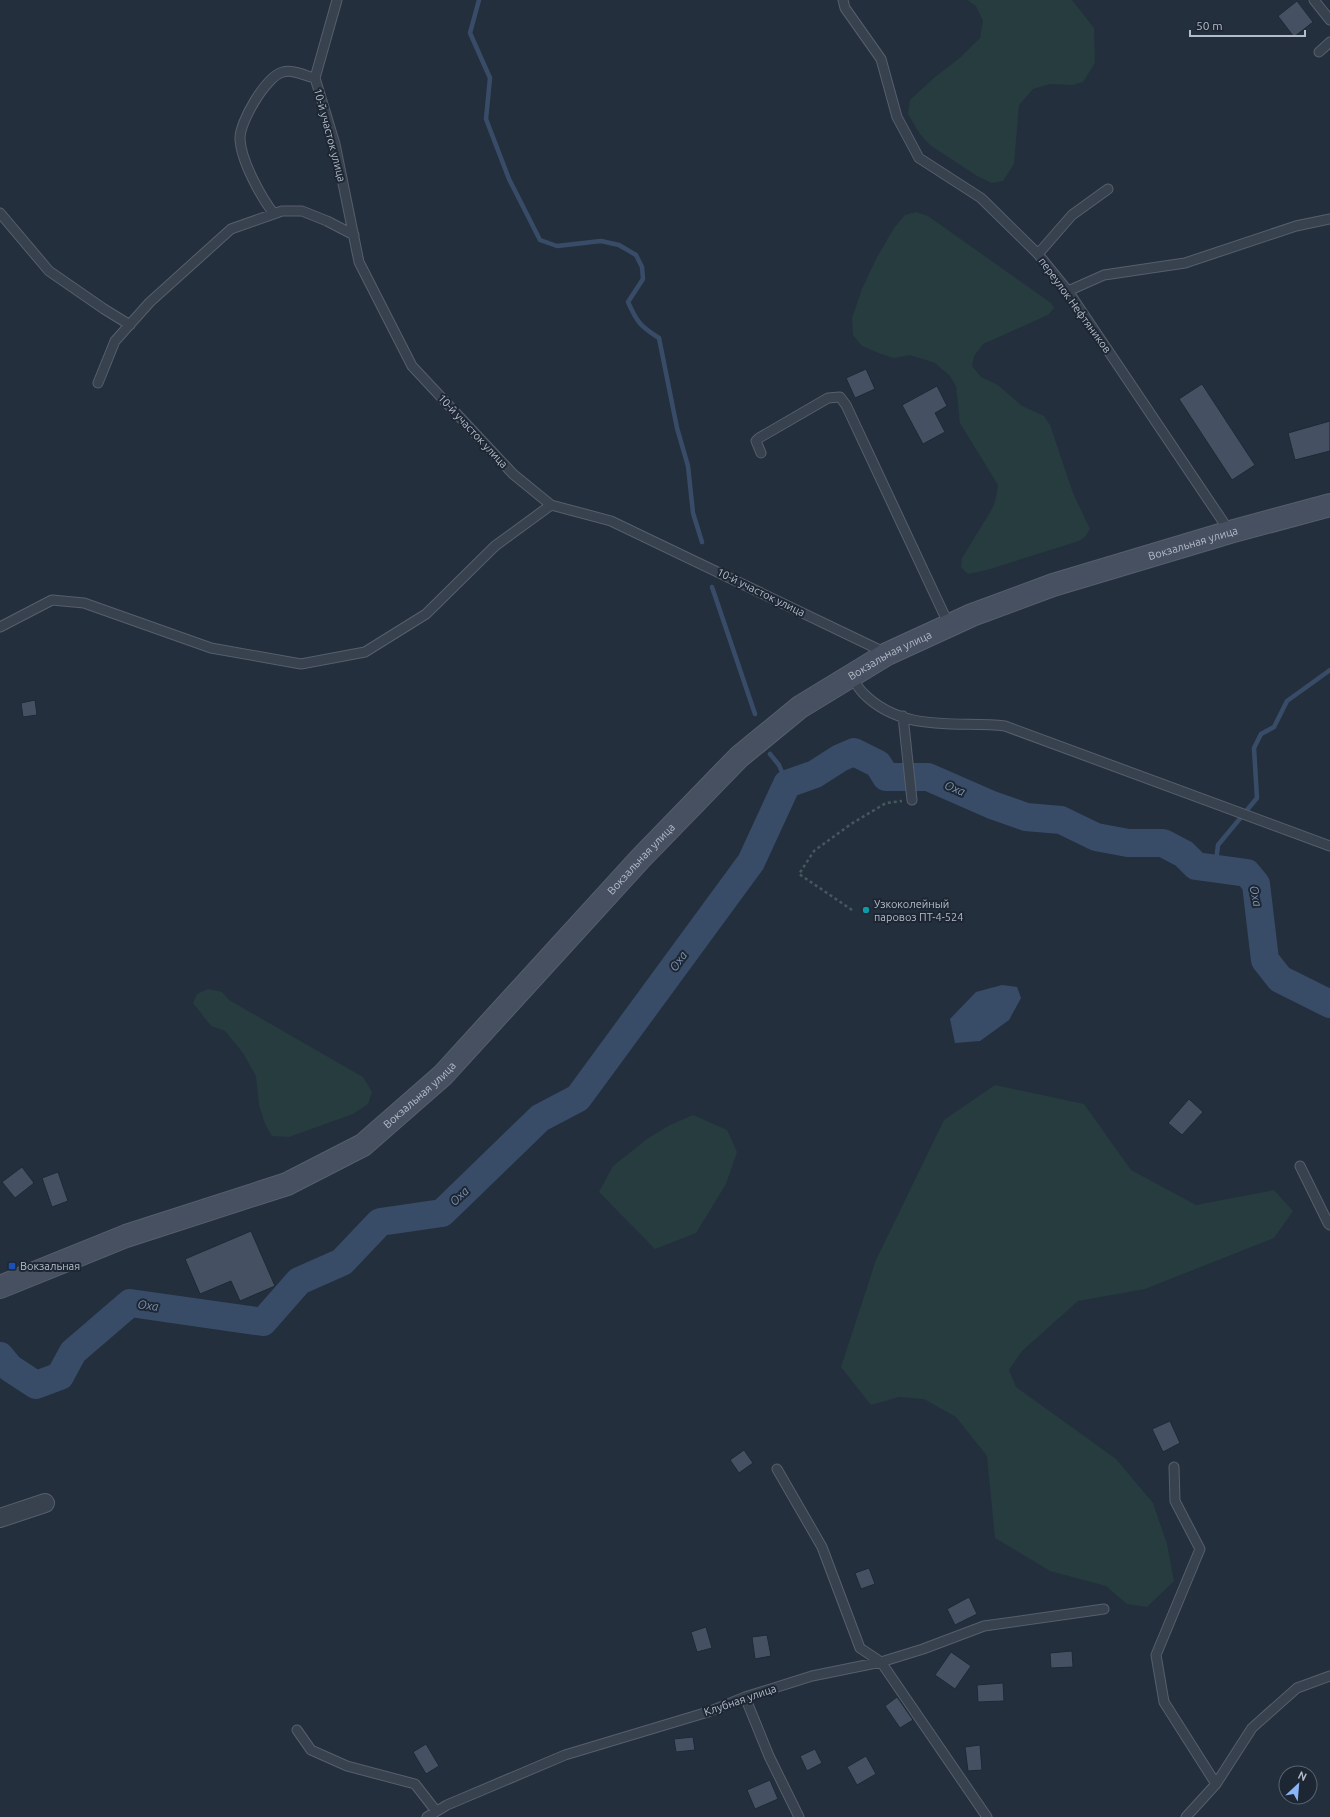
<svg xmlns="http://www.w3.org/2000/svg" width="1330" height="1817" viewBox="0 0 1330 1817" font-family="Ubuntu,sans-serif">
  <rect width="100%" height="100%" fill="#242f3e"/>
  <path fill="#263c3f" d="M967,0H1072L1094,28L1095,63L1083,82L1072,85L1050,84L1033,89L1019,105L1014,164L1003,181L992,183L977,176L930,145L920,134L908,114L910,100L935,77L961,57L980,38L983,21L976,6Z
    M916,212L928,216L1051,303L1054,308L1048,315L983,344L974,356L972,366L981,377L998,385L1022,406L1044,416L1050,425L1073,493L1090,529L1085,537L1079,541L987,570L968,574L961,567L962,558L992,509L996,498L998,485L960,423L956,386L950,376L935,363L910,355L894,358L881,354L862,346L853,335L852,318L862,289L876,259L894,228L905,215Z
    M208,989L222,992L229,1000L363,1077L372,1092L368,1104L353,1114L289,1137L272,1136L265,1124L259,1105L256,1076L243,1053L225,1031L211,1026L193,1003L197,994Z
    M995,1085L1084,1104L1131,1170L1196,1205L1274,1190L1293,1211L1274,1238L1145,1289L1078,1301L1022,1351L1009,1370L1016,1387L1116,1459L1153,1503L1167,1544L1174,1581L1147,1607L1127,1604L1106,1586L1050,1571L995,1538L987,1456L956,1417L924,1399L899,1397L871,1405L841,1367L876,1260L944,1120Z
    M693,1115L727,1130L737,1152L726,1184L696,1233L655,1249L599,1192L613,1166L647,1139L670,1125Z"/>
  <path fill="#394c67" d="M1002,985L1017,987L1021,998L1009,1020L980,1041L955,1043L950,1019L976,992Z"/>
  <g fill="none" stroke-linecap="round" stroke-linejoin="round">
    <path stroke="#394c67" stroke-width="4.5" d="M479,0L470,33L490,78L486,119L509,179L540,240L557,246L601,241L619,245L636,255L642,267L643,279L628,302C637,322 640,326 659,338L677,428L688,466L693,513L702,542
      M712,587L755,714
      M770,754L779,765L787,784
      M1215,869L1218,845L1257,798L1254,748L1261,734L1274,727L1287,701L1330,670"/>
    <path stroke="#394c67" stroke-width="28" d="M0,1356L10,1368L36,1385L60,1376L73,1352L130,1303L263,1322L299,1281L342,1262L380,1222L442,1213L540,1118L578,1098L751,862L787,784L815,774L840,758L854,752L878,764L886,777H928L992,805L1026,817L1061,820L1096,837L1128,843H1163L1184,854L1196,866L1247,873L1256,884L1265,960L1280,979L1330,1004"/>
  </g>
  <path fill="#455162" stroke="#1f2835" d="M1297,1L1313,22L1294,37L1278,16Z
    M866,369L875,389L855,398L846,378Z
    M1202,384L1255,465L1232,480L1179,399Z
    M937,386L947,406L935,413L945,432L923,444L902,405Z
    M1330,421V451L1295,460L1288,433Z
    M35,700L37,715L23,717L21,703Z
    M1189,1099L1203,1112L1182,1135L1168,1123Z
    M22,1167L34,1183L15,1198L2,1182Z
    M58,1172L68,1201L52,1207L42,1178Z
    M251,1231L275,1286L240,1301L231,1281L200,1294L185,1259Z
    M1170,1421L1180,1443L1163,1452L1152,1429Z
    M744,1450L753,1463L739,1473L730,1460Z
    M869,1568L875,1584L861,1589L855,1573Z
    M969,1597L977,1614L955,1625L947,1609Z
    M706,1627L712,1648L697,1652L691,1632Z
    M767,1635L771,1656L755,1659L752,1637Z
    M1072,1651L1073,1667L1051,1668L1050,1653Z
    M951,1652L971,1666L955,1689L935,1675Z
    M1003,1683L1004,1701L978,1702L977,1685Z
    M897,1697L913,1720L900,1728L885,1706Z
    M693,1737L695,1750L676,1752L674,1739Z
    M426,1744L439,1766L426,1774L413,1752Z
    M980,1745L982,1770L968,1771L965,1747Z
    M815,1749L822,1763L807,1771L800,1756Z
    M866,1756L876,1774L857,1785L847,1767Z
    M770,1780L778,1799L755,1809L747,1790Z"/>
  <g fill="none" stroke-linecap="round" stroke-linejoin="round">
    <g stroke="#565f6c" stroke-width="11">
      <path id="lane" d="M337,0L315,78L335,144L359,262L412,366L513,474L551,505L611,521L886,653
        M843,0L845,8L881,59L897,117L919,158L981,198L1038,254L1068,291L1230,532
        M1314,0L1330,20
        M1319,52L1330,42
        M0,213L49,271L104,309L130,325
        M274,214C261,197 241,161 240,139C239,123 266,76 283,72C292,69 306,76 315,78
        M1038,254L1072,215L1108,189
        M1068,291L1104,275L1185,263L1296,226L1330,219
        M98,383L115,341L150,302L231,229L282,211H302L327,221L354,235
        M761,453L756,441L759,438L828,398L840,397L846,405L949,625
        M0,627L52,600L84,603L211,648L301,664L365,652L426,614L495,546L551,505
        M851,676C855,682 859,689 863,693C902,733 956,721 1005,726L1330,846
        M903,716L912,800
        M1300,1166L1328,1223L1330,1225
        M1174,1467L1175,1501L1200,1549L1156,1655L1164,1702L1216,1784
        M777,1469L822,1547L860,1648L881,1662L923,1649L984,1626L1104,1609
        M745,1697L769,1756L799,1817
        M297,1730L311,1750L347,1766L415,1784L436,1811
        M427,1817L447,1805L565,1755L708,1712L745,1697L812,1676L881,1662L987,1817
        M1186,1817L1216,1784L1252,1728L1297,1688L1330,1676"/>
    </g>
    <g stroke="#565f6c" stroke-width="20">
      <path id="street" d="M0,1518L45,1503"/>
    </g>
    <g stroke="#565f6c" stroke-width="24">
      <g id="secondary">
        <path id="s1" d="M0,1287L126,1236L287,1184L363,1145L443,1075L640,859L739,757L800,707L887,654L972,615L1053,585L1230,532L1330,505"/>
      </g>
    </g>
    <path stroke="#44595c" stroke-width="2.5" stroke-dasharray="3 3" stroke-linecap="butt" d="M852,910L799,874L814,851L851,824L886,803L902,801"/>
    <use href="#lane" stroke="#38414e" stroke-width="9"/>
    <use href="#street" stroke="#38414e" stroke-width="18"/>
    <use href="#secondary" stroke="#465061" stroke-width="22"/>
  </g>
  <circle fill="#0f9aa8" stroke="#1d2633" stroke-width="1.5" cx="866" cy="910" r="4"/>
  <rect fill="#1a4fb4" stroke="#1d2633" stroke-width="1.5" x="8" y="1262" width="8" height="8" rx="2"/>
  <g text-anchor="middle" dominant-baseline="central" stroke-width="4" stroke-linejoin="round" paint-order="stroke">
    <g font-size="11" fill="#b4bcc9" stroke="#1d2633">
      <text transform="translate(330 135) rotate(75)">10-й участок улица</text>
      <text transform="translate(1075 305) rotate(54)">переулок Нефтяников</text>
      <text transform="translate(473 431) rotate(47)">10-й участок улица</text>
      <text stroke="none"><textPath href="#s1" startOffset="1438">Вокзальная улица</textPath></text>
      <text transform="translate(761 592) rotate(26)">10-й участок улица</text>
      <text stroke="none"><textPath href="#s1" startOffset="1114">Вокзальная улица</textPath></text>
      <text stroke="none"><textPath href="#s1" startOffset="790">Вокзальная улица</textPath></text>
      <text stroke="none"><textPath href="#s1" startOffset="466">Вокзальная улица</textPath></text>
      <text transform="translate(740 1700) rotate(-19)">Клубная улица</text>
    </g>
    <g font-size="11" fill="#b4bcc9" stroke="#1d2633" text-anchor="start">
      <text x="874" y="904">Узкоколейный<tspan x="874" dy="13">паровоз ПТ-4-524</tspan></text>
      <text x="20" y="1266">Вокзальная</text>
    </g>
    <g font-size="12" font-style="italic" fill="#7c92b1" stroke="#1d2633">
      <text transform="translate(955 788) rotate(22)">Оха</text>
      <text transform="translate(1256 896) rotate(78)">Оха</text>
      <text transform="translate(678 961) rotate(-54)">Оха</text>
      <text transform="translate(459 1196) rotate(-44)">Оха</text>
      <text transform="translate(148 1305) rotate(8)">Оха</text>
    </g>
  </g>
  <g transform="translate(1298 1785) rotate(26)"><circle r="19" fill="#1d2633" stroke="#59626f"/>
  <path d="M0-3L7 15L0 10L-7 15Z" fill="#8ab4f8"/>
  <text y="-6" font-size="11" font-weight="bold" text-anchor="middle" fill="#b4bcc9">N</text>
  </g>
  <path d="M1190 30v6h115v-6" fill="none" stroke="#b4bcc9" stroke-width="2"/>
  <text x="1196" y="30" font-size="12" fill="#b4bcc9" stroke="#1d2633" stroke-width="3" paint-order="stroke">50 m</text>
</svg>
